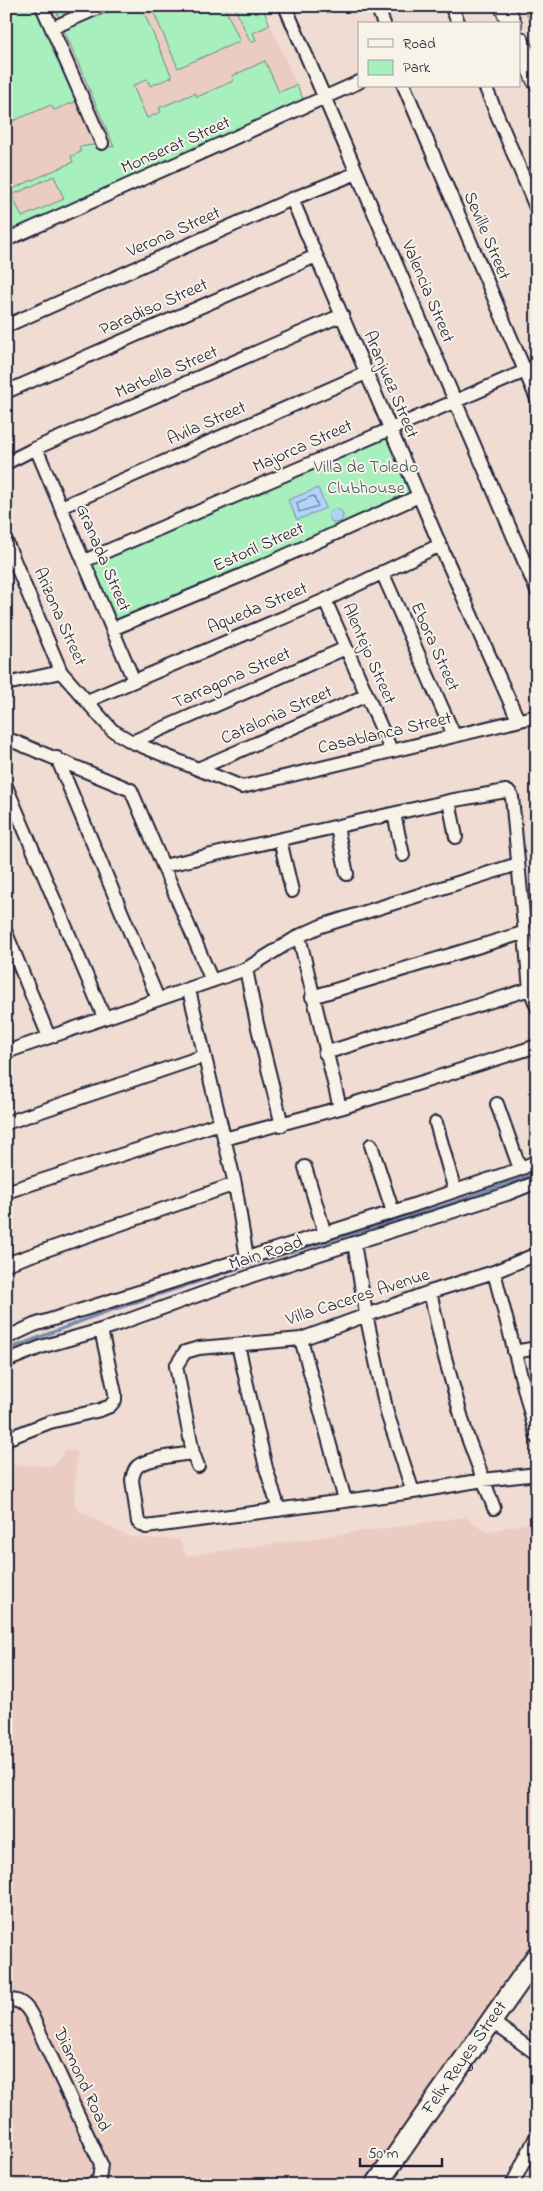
<svg xmlns="http://www.w3.org/2000/svg" width="543" height="2191" viewBox="0 0 543 2191" font-family="'Indie Flower',sans-serif">
  <rect width="100%" height="100%" fill="#f0dcd2"/>
  <filter id="ink" filterUnits="userSpaceOnUse"><feTurbulence type="fractalNoise" baseFrequency=".02" numOctaves="2"/><feDisplacementMap in="SourceGraphic" scale="10" xChannelSelector="R" yChannelSelector="G"/><feConvolveMatrix kernelMatrix="1 2 1 2 8 2 1 2 1" color-interpolation-filters="sRGB"/></filter>
  <g filter="url(#ink)">
    <path fill="#ebccc2" d="M6,6H262L304,101L6,233Z
      M65,1450L77,1452L74,1503L81,1512L129,1537L180,1540L186,1556L465,1517L487,1532L537,1521V1938L362,2185H6V1465L54,1466Z"/>
    <path fill="#a7efbc" stroke="#64887c" fill-rule="evenodd" d="M6,6H42L82,99L54,110L51,105L6,124Z
      M54,6H83L59,17Z
      M120,6H141L172,77L150,86L147,79L133,86L147,118L161,112L159,108L195,93L197,97L233,81L232,76L265,61L279,92L297,85L304,101L6,233V183L10,190L73,162L71,156L81,152L79,147L93,145L114,147L64,30ZM54,176L64,199L22,217L12,195Z
      M151,6H224L240,41L178,68Z
      M234,6H262L270,25L253,33L256,40L251,43Z
      M523,6H537V37Z
      M390,433L415,493L115,624L90,566Z"/>
    <path fill="#b0d3f8" stroke="#778cac" d="M318,488L326,508L297,520L288,500Z
      M329 516a7 7 0 1 1 14 0a7 7 0 1 1-14 0Z"/>
    <g fill="none" stroke-linecap="round" stroke-linejoin="round">
      <path stroke="#5b6987" stroke-width="1" d="M314,496L318,506L299,512L297,503Z"/>
      <path stroke="#778cac" stroke-width="3" d="M6,1350L100,1314L261,1261L443,1206L537,1173"/>
      <g stroke="#22223b" stroke-width="16">
        <path id="street" d="M42,6L102,143
          M285,6L537,591
          M377,6L384,24
          M451,6L459,24
          M52,28L102,6
          M404,86L537,399
          M485,86L537,210
          M292,199L440,545L518,720
          M6,240L359,82
          M6,326L292,199L357,173
          M6,392L316,256
          M36,448L134,681
          M6,463L36,448L342,315
          M61,507L366,373
          M6,541L61,672L112,730L132,742L242,787L537,716
          M84,561L537,366
          M382,572L454,735
          M325,600L391,750
          M112,629L240,576L419,496
          M6,684L61,672
          M87,701L325,600L440,545
          M6,741H13L131,790L212,981
          M132,742L346,648
          M57,758L158,999
          M200,768L367,695
          M6,786L104,1017
          M449,801L456,837
          M394,814L403,855
          M337,827L347,874
          M280,840L292,891
          M163,866L449,801L506,791L510,793L512,797L530,989L537,1007
          M6,933L49,1037
          M299,936L340,1108
          M246,969L257,1024L282,1125
          M189,990L235,1184L247,1258
          M312,997L526,932
          M6,1052L246,969L299,936L321,926L518,864
          M325,1053L530,989
          M497,1104L520,1169
          M6,1123L204,1056
          M436,1123L455,1191
          M224,1139L340,1108L537,1046
          M371,1145L393,1212
          M305,1167L325,1234
          M6,1192L220,1123
          M354,1243L366,1314L387,1413L413,1492
          M6,1264L235,1184
          M494,1272L537,1438
          M430,1292L444,1354L466,1433L494,1508
          M6,1338L34,1325L393,1212L520,1169L537,1161
          M301,1339L345,1500
          M238,1345L266,1468L279,1510
          M514,1352L537,1348
          M6,1361L41,1347L101,1330L251,1276L507,1194L537,1182
          M6,1439L50,1422L100,1410L110,1406L115,1400V1393L101,1330
          M193,1453C179,1455 148,1458 138,1466C134,1469 133,1475 132,1480L138,1522L146,1527L413,1492L483,1480L537,1474
          M198,1466L193,1453L176,1366L185,1352L199,1348L301,1339L430,1292L494,1272L537,1254
          M6,2001C19,1998 26,2005 32,2016L101,2164L99,2180L90,2185
          M491,2021L537,2054
          M512,2185L537,2135"/>
      </g>
      <g stroke="#22223b" stroke-width="22">
        <path id="secondary" d="M504,6L512,24
          M519,41L537,81"/>
      </g>
      <g stroke="#22223b" stroke-width="24">
        <g id="primary">
          <path id="s1" d="M376,2185L537,1956"/>
        </g>
      </g>
      <use href="#street" stroke="#f7f3e8" stroke-width="12"/>
      <use href="#secondary" stroke="#f7f3e8" stroke-width="19"/>
      <use href="#primary" stroke="#f7f3e8" stroke-width="20"/>
    </g>
  </g>
  <g text-anchor="middle" dominant-baseline="central" stroke-width="4" stroke-linejoin="round" paint-order="stroke">
    <g font-size="18" fill="#22223b" stroke="#f7f3e8">
      <text transform="translate(176 146) rotate(-24)">Monserat Street</text>
      <text transform="translate(174 233) rotate(-24)">Verona Street</text>
      <text transform="translate(486 236) rotate(67)">Seville Street</text>
      <text transform="translate(427 292) rotate(67)">Valencia Street</text>
      <text transform="translate(154 308) rotate(-24)">Paradiso Street</text>
      <text transform="translate(167 373) rotate(-23)">Marbella Street</text>
      <text transform="translate(390 385) rotate(67)">Aranjuez Street</text>
      <text transform="translate(207 424) rotate(-24)">Avila Street</text>
      <text transform="translate(303 447) rotate(-24)">Majorca Street</text>
      <text transform="translate(259 548) rotate(-24)">Estoril Street</text>
      <text transform="translate(102 558) rotate(67)">Granada Street</text>
      <text transform="translate(258 609) rotate(-23)">Aqueda Street</text>
      <text transform="translate(59 617) rotate(66)">Arizona Street</text>
      <text transform="translate(434 647) rotate(66)">Ebora Street</text>
      <text transform="translate(368 654) rotate(66)">Alentejo Street</text>
      <text transform="translate(232 679) rotate(-24)">Tarragona Street</text>
      <text transform="translate(277 716) rotate(-24)">Catalonia Street</text>
      <text transform="translate(385 734) rotate(-13)">Casablanca Street</text>
      <text transform="translate(266 1254) rotate(-18)">Main Road</text>
      <text transform="translate(358 1298) rotate(-18)">Villa Caceres Avenue</text>
      <text stroke="none"><textPath href="#s1" startOffset="155">Felix Reyes Street</textPath></text>
      <text transform="translate(81 2080) rotate(65)">Diamond Road</text>
    </g>
    <g font-size="18" fill="#43555b" stroke="#f7f3e8">
      <text x="366" y="468">Villa de Toledo<tspan x="366" dy="21">Clubhouse</tspan></text>
    </g>
  </g>
  <rect width="543" height="2191" fill="none" stroke="#f7f3e8" stroke-width="25"/>
  <rect x="12" y="12" width="518" height="2166" fill="none" stroke="#22223b" stroke-width="2" filter="url(#ink)"/>
  <rect x="358" y="22" width="162" height="65" fill="#f7f3e8" stroke="#a29fa3"/>
  <rect x="368" y="39" width="25" height="8" fill="#f7f3e8" stroke="#a29fa3"/>
  <text x="403" y="48" font-size="15" fill="#22223b">Road</text>
  <rect x="368" y="60" width="25" height="15" fill="#a7efbc" stroke="#a29fa3"/>
  <text x="403" y="72" font-size="15" fill="#22223b">Park</text>
  <path d="M360 2158v8h82v-8" fill="none" stroke="#22223b" stroke-width="2.5"/>
  <text x="368" y="2158" font-size="15" fill="#22223b" stroke="#f7f3e8" stroke-width="4" paint-order="stroke">50 m</text>
</svg>
